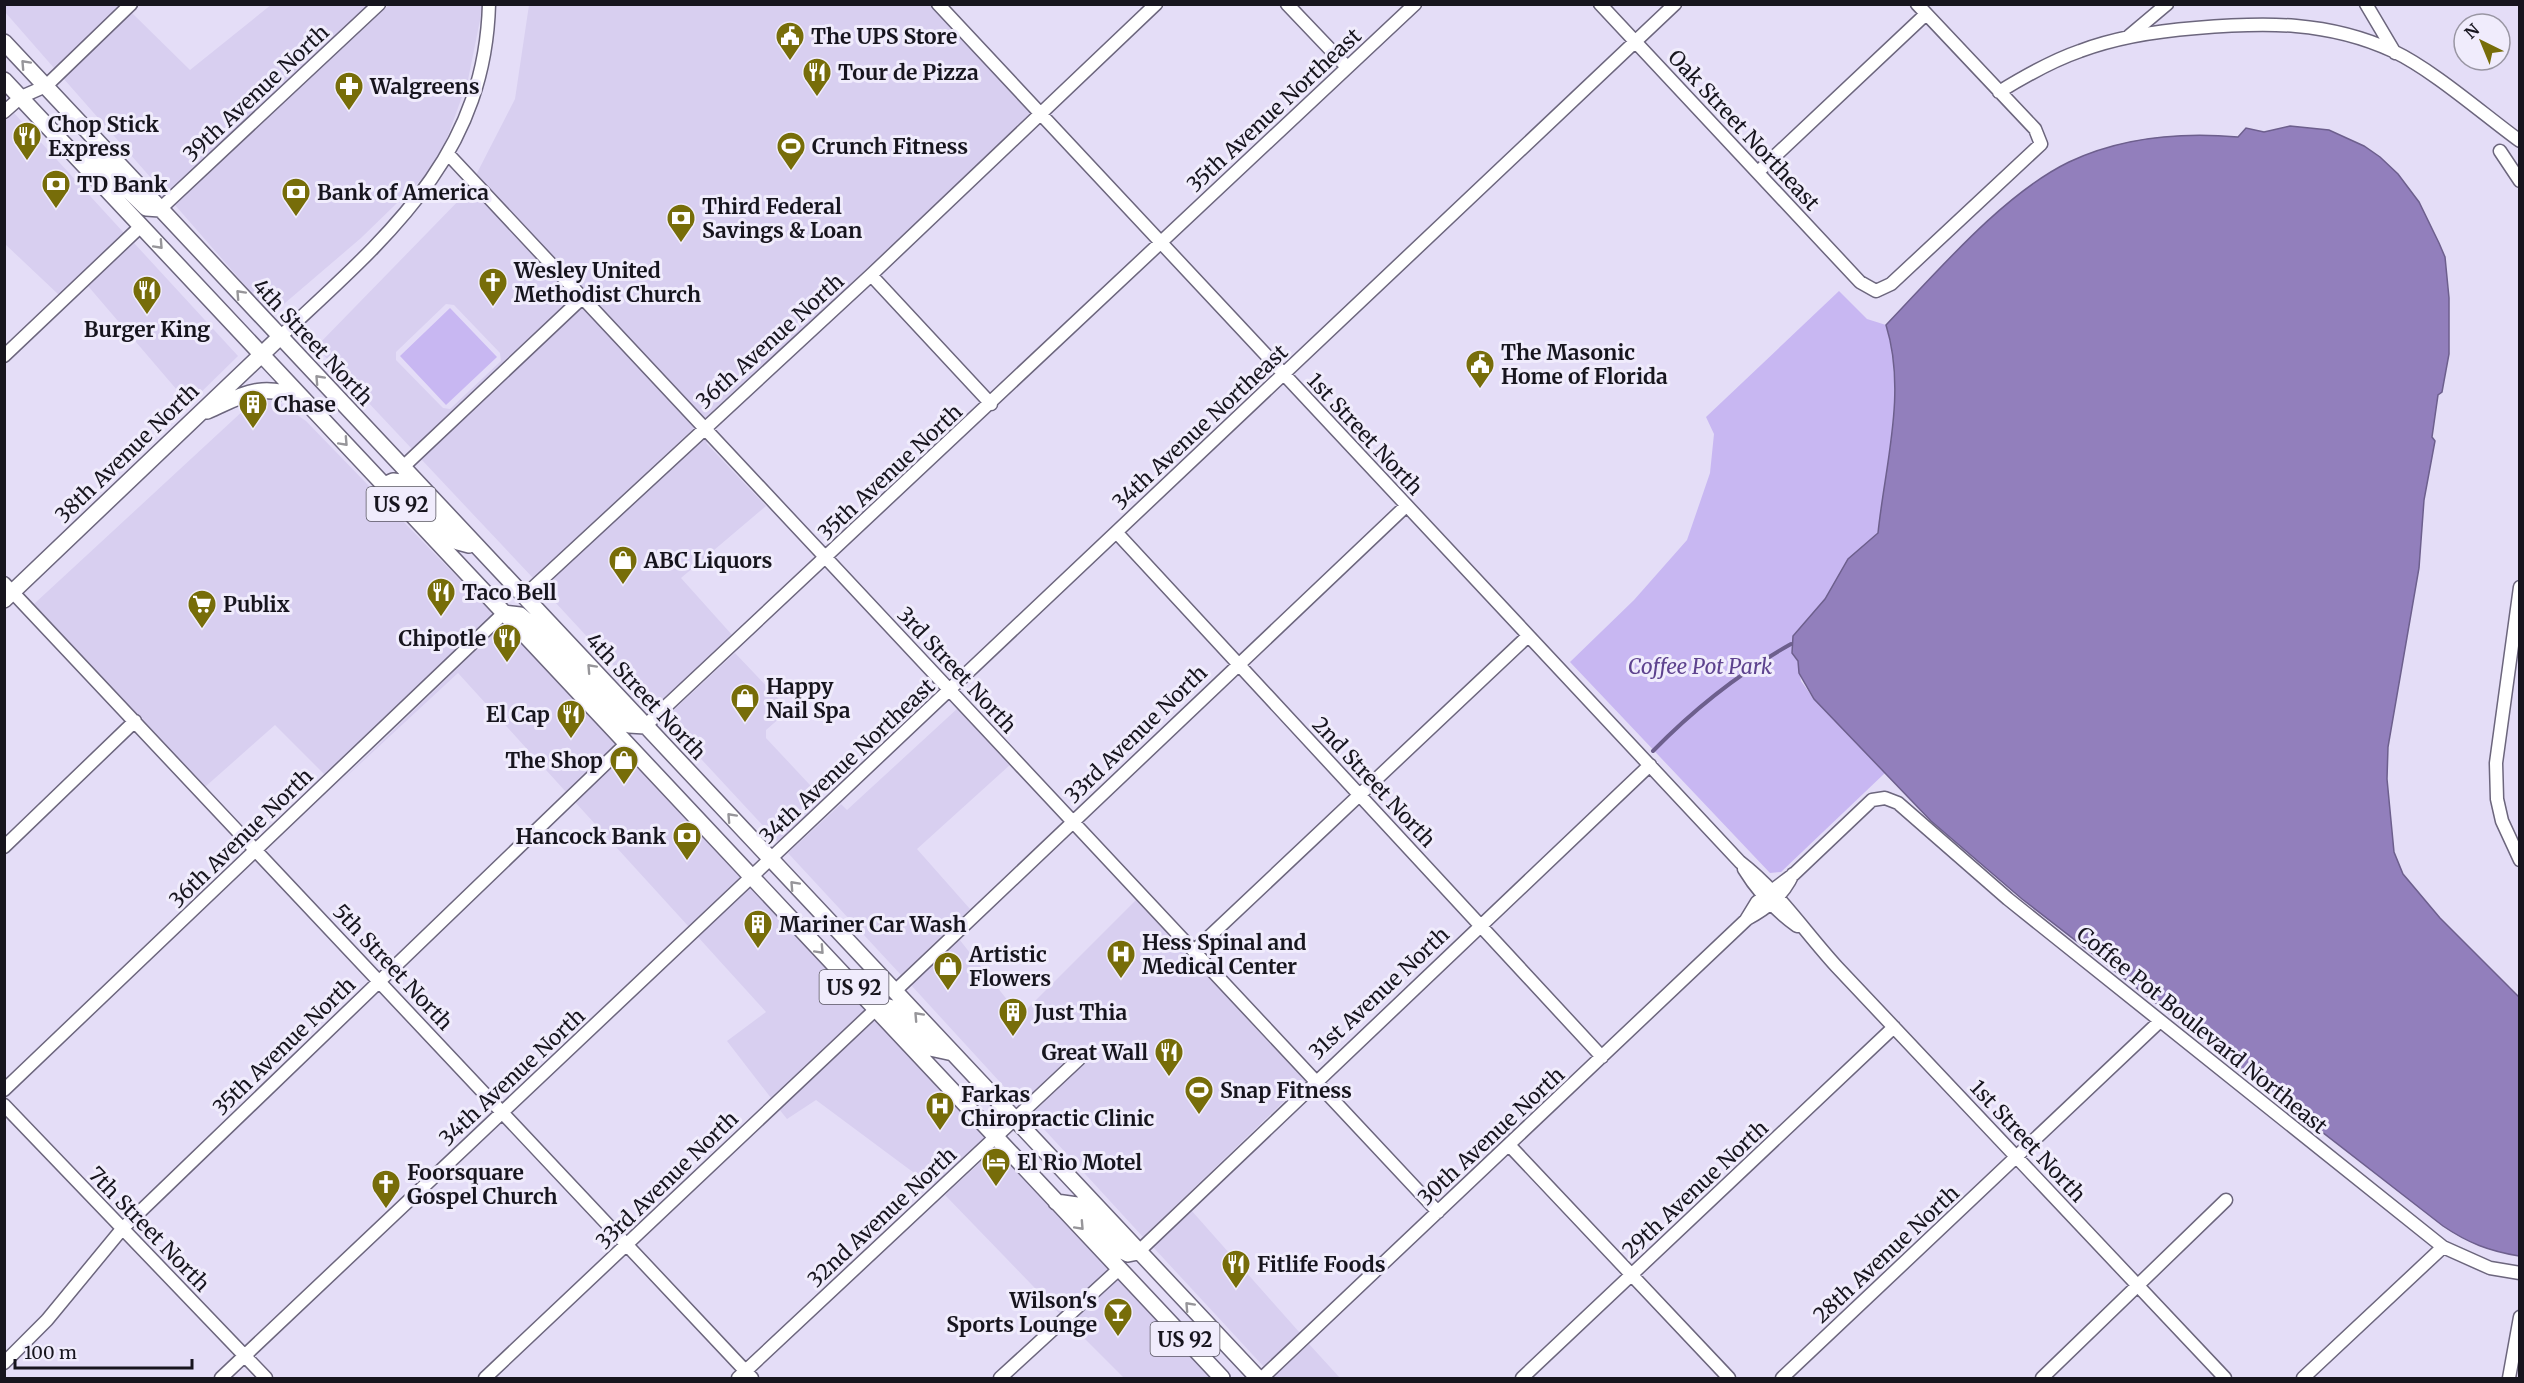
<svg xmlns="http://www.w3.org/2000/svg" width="2524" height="1383" viewBox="0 0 2524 1383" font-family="Merriweather,serif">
  <rect width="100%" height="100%" fill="#e4ddf7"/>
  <path fill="#d8cff0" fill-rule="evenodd" d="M272,4L368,5L166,195L63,78L132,13L190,70Z
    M4,5L5,4L121,5L54,68L5,12Z
    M389,5H483L468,80L445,144L428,173L361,238L271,315L175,205Z
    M529,5H930L1031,113L867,270L704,419L476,175L515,99Z
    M14,113L124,233L59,295L5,244V121Z
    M470,186L573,297L412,449L316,347L466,193ZM446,304L454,305L500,353L501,361L450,409L443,408L396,360V352Z
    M134,243L238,356L189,404L88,286Z
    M583,307L695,427L533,578L421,459Z
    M268,395L306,421L493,614L325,775L275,725L205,787L34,604L258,397Z
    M705,437L708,441L706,443L766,506L681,578L733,636L654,709L542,588Z
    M503,624L618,742L566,792L458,673L336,786Z
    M735,653L789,710L766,730V738L824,800L779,843L664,719Z
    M958,708L1011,764L917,849L970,909L901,975L788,853L841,804L847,810Z
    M627,752L742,876L689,927L575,802Z
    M752,886L867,1009L771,1098L727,1041L766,1012L698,937Z
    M1137,899L1306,1080L1143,1237L1031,1115L1088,1060L1079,1050L1021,1105L911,985L959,939L1020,1016Z
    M876,1019L987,1138L933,1187L816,1100L787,1119L779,1109Z
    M996,1148L1109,1269L1060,1314L945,1195Z
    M1191,1210L1300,1333L1264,1367L1153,1247Z
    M1118,1279L1213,1378H1124L1070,1324Z
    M1309,1344L1340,1378H1274L1273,1377Z"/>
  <path fill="#c8b7f2" d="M1839,291L1867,319L1886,325C1907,391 1885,465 1878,533L1848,560L1825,599L1793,636L1792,653L1798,661L1801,681L1814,699L1886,772L1781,872L1770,873L1570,662L1634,600L1687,540L1710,473L1714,434L1706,417Z
    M450,308L497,357L446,405L400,356Z"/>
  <path fill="#927fbc" stroke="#6d5f8d" stroke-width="1.5" d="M2290,126L2329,130L2364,146L2380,157L2398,174L2419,202L2439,243L2445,257L2449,298V354L2442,392L2438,395L2432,437L2435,441L2424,500L2419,568L2388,747L2387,779L2394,852L2403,874L2440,918L2519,997V1256C2489,1251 2468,1243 2443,1226L2022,899L1931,821L1814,699L1799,673L1798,661L1792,653L1793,636L1825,599L1848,559L1878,533C1885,465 1907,392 1886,325C1937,272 2003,194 2069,162C2122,137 2180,132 2238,137L2246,128L2264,132Z"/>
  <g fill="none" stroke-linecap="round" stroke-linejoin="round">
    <path stroke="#6d5f8d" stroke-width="4" d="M1653,751C1695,708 1739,673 1791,644"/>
    <g stroke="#6c667d" stroke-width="15">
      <path id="minor" d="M938,4L1740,862C1779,892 1804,931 1837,967L2225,1378
        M1287,4L1347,67
        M1600,4L1860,282L1876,291L1891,284L2041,144L2035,129L1917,4
        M2366,4L2395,53
        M2129,36L2167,4
        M1999,92C2025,76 2051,61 2080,51C2117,37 2157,31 2196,28C2265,22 2328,21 2393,51C2433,70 2483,114 2520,141
        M4,112L21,97L46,86L131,4
        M2500,151L2520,181
        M448,154L1438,1212
        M1758,172L1926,14
        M160,209L379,4
        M871,275L991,404
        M280,337C383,240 485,159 489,4
        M4,356L141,226
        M403,467L582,298
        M1117,533L1602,1057
        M4,583L752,1378
        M2520,587L2496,763L2497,799L2502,821L2520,860
        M524,596L871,275L1156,4
        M645,726L1415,4
        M4,847L135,721
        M1744,869C1758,892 1775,910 1797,926
        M1747,919C1767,908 1783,896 1793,874
        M1194,951L1527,637
        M895,991L1406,506
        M4,1090L504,613
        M4,1105L266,1378
        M1509,1145L1729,1378
        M1138,1252L1650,765
        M4,1363L47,1320L122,1229L627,743
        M221,1378L1675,4
        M485,1378L876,1009
        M738,1378L1079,1059
        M1000,1378L1119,1269
        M1262,1378L1746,920L1757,902L1794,874L1872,800L1885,798L1898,803L2008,899L2443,1247L2490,1268L2520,1273
        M1522,1378L1894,1027
        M1782,1378L2159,1022
        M2042,1378L2226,1200
        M2303,1378L2443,1247
        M2509,1378L2520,1317"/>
    </g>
    <g stroke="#6c667d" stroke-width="18">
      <path id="major" d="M4,42L1258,1378
        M4,80L1222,1378
        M77,156L104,167L146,208L160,209
        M207,411C246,394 258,383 301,397
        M384,485L393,481L401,482L458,542L469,545L474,543
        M4,600L280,337
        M504,613L520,615L534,627L629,725L645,726
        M876,1009L885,1006L892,1008L930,1048L953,1053
        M1056,1202L1077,1205L1120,1250L1128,1254L1138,1252"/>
    </g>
    <use href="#minor" stroke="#fff" stroke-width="12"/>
    <use href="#major" stroke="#fff" stroke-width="15"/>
  </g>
  <defs><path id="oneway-chevron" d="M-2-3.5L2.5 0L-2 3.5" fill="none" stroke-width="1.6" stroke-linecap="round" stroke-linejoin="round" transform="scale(1.5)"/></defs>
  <g stroke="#97969a">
    <use href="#oneway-chevron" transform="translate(25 64) rotate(-133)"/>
    <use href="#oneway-chevron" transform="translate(159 245) rotate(47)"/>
    <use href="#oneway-chevron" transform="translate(240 294) rotate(-133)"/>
    <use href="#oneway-chevron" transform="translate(319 379) rotate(-133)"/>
    <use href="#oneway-chevron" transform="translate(344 442) rotate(47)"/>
    <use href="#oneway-chevron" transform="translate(591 668) rotate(-133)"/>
    <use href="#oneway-chevron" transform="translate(731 817) rotate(-133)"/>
    <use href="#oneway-chevron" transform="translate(794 885) rotate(-133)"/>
    <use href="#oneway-chevron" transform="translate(820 950) rotate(47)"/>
    <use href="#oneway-chevron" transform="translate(918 1016) rotate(-133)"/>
    <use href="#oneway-chevron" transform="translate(1080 1226) rotate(47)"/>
    <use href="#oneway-chevron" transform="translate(1189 1306) rotate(-133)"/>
  </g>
  <defs>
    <g id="civic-pin" transform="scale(1.5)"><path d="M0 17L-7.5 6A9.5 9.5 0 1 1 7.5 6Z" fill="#776d09" stroke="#f0ecfc"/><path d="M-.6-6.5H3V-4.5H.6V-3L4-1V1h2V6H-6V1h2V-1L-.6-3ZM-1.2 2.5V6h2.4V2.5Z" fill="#fff"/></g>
    <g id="restaurant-pin" transform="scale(1.5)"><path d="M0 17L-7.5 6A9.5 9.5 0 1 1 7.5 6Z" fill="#776d09" stroke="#f0ecfc"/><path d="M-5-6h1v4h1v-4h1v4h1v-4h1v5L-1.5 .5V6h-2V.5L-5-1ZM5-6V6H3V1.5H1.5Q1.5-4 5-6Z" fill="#fff"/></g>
    <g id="pharmacy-pin" transform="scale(1.5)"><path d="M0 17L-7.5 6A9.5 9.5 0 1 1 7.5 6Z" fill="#776d09" stroke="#f0ecfc"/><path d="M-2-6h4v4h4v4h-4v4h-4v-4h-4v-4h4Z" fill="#fff"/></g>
    <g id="stadium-pin" transform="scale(1.5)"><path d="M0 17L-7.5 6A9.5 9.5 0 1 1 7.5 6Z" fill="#776d09" stroke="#f0ecfc"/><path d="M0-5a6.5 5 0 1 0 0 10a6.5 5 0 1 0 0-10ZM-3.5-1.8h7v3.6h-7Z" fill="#fff"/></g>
    <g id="bank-pin" transform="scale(1.5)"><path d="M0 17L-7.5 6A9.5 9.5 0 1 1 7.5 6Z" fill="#776d09" stroke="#f0ecfc"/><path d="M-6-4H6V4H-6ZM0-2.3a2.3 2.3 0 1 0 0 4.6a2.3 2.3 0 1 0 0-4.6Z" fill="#fff"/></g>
    <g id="church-pin" transform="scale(1.5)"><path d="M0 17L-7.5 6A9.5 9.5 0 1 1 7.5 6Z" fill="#776d09" stroke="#f0ecfc"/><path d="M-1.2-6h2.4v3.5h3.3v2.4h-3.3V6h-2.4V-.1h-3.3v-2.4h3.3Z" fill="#fff"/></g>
    <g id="building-pin" transform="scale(1.5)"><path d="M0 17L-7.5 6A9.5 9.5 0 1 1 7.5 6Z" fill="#776d09" stroke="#f0ecfc"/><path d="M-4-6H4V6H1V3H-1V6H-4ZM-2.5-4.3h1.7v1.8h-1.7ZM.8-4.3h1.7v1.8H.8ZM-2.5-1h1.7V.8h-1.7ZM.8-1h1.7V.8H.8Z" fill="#fff"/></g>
    <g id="shop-pin" transform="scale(1.5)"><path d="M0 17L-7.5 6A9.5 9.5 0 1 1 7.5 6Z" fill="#776d09" stroke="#f0ecfc"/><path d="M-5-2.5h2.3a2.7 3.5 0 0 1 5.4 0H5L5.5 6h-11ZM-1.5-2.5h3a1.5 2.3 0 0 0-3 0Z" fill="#fff"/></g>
    <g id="supermarket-pin" transform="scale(1.5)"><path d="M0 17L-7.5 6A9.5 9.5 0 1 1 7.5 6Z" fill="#776d09" stroke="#f0ecfc"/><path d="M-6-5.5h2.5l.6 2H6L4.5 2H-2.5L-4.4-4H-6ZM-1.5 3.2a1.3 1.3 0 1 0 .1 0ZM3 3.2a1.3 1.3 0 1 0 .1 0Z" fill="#fff"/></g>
    <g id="hospital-pin" transform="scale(1.5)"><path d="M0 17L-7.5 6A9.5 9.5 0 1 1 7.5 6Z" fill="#776d09" stroke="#f0ecfc"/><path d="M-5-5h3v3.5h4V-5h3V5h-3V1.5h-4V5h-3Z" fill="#fff"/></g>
    <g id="hotel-pin" transform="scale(1.5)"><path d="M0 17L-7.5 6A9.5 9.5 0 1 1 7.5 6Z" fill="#776d09" stroke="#f0ecfc"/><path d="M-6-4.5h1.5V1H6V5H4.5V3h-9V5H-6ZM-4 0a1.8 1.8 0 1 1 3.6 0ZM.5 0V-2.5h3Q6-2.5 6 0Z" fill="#fff"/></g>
    <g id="bar-pin" transform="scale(1.5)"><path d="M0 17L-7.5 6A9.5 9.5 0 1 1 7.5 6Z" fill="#776d09" stroke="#f0ecfc"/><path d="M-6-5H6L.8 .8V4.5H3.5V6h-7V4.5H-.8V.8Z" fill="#fff"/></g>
  </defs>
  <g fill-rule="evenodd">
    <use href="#civic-pin" x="790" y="36"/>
    <use href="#restaurant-pin" x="817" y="72"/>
    <use href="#pharmacy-pin" x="349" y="86"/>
    <use href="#restaurant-pin" x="27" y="136"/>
    <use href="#stadium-pin" x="791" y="146"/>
    <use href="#bank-pin" x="56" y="184"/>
    <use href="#bank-pin" x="296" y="192"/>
    <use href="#bank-pin" x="681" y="218"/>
    <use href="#church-pin" x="493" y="282"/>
    <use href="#restaurant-pin" x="147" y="290"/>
    <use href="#civic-pin" x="1480" y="364"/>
    <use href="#building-pin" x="253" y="404"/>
    <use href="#shop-pin" x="623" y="560"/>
    <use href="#restaurant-pin" x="441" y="592"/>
    <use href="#supermarket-pin" x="202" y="604"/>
    <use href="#restaurant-pin" x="507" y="638"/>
    <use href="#shop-pin" x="745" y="698"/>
    <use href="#restaurant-pin" x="571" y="714"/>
    <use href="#shop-pin" x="624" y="760"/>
    <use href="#bank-pin" x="687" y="836"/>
    <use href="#building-pin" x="758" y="924"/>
    <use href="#hospital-pin" x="1121" y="954"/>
    <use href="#shop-pin" x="948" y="966"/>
    <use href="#building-pin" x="1013" y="1012"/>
    <use href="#restaurant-pin" x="1169" y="1052"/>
    <use href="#stadium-pin" x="1199" y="1090"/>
    <use href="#hospital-pin" x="940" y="1106"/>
    <use href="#hotel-pin" x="996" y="1162"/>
    <use href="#church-pin" x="386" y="1184"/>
    <use href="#restaurant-pin" x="1236" y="1264"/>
    <use href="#bar-pin" x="1118" y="1312"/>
  </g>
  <g text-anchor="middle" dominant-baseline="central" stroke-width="6" stroke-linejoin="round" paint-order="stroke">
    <g fill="#f0ecfc" stroke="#585661" stroke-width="1.5">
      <rect x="366.5" y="487" width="69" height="34" rx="4.5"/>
      <rect x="819.5" y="970" width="69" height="34" rx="4.5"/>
      <rect x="1150.5" y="1322" width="69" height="34" rx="4.5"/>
    </g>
    <g font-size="20" font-weight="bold" fill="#17151e">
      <text x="401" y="504">US 92</text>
      <text x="854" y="987">US 92</text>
      <text x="1185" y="1339">US 92</text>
    </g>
    <g font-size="21" font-weight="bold" fill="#17151e" stroke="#f0ecfc" text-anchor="start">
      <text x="811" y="36">The UPS Store</text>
      <text x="838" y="72">Tour de Pizza</text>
      <text x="370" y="86">Walgreens</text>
      <text x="48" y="124">Chop Stick<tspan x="48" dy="24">Express</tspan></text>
      <text x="812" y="146">Crunch Fitness</text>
      <text x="77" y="184">TD Bank</text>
      <text x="317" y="192">Bank of America</text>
      <text x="702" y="206">Third Federal<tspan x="702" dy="24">Savings &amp; Loan</tspan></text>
      <text x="514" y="270">Wesley United<tspan x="514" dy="24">Methodist Church</tspan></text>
      <text x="147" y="329" text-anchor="middle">Burger King</text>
      <text x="1501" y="352">The Masonic<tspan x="1501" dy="24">Home of Florida</tspan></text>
      <text x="274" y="404">Chase</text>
      <text x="644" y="560">ABC Liquors</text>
      <text x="462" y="592">Taco Bell</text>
      <text x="223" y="604">Publix</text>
      <text x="486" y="638" text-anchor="end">Chipotle</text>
      <text x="766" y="686">Happy<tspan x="766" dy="24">Nail Spa</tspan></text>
      <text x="550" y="714" text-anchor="end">El Cap</text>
      <text x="603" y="760" text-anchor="end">The Shop</text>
      <text x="666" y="836" text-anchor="end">Hancock Bank</text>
      <text x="779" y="924">Mariner Car Wash</text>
      <text x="1142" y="942">Hess Spinal and<tspan x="1142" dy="24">Medical Center</tspan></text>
      <text x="969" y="954">Artistic<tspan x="969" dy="24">Flowers</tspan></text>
      <text x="1034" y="1012">Just Thia</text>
      <text x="1148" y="1052" text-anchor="end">Great Wall</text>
      <text x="1220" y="1090">Snap Fitness</text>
      <text x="961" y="1094">Farkas<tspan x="961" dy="24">Chiropractic Clinic</tspan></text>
      <text x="1017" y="1162">El Rio Motel</text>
      <text x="407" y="1172">Foorsquare<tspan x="407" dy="24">Gospel Church</tspan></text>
      <text x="1257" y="1264">Fitlife Foods</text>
      <text x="1097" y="1300" text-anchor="end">Wilson's<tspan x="1097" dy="24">Sports Lounge</tspan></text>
    </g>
    <g font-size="21" fill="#17151e" stroke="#f0ecfc">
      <text transform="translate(256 93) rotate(-43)">39th Avenue North</text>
      <text transform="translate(1274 110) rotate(-43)">35th Avenue Northeast</text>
      <text transform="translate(1744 130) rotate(47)">Oak Street Northeast</text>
      <text transform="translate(770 341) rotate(-42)">36th Avenue North</text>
      <text transform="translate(313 342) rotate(47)">4th Street North</text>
      <text transform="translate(1200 427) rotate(-43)">34th Avenue Northeast</text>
      <text transform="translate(1365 434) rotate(47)">1st Street North</text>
      <text transform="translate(127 453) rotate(-44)">38th Avenue North</text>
      <text transform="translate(890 472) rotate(-43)">35th Avenue North</text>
      <text transform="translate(957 670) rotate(47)">3rd Street North</text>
      <text transform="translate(646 696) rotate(47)">4th Street North</text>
      <text transform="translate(1136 734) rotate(-44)">33rd Avenue North</text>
      <text transform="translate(847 761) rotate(-43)">34th Avenue Northeast</text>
      <text transform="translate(1374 782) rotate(47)">2nd Street North</text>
      <text transform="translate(241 838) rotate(-44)">36th Avenue North</text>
      <text transform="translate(393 967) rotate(47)">5th Street North</text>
      <text transform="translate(1379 993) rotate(-43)">31st Avenue North</text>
      <text transform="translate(2202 1030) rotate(39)">Coffee Pot Boulevard Northeast</text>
      <text transform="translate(284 1046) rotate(-44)">35th Avenue North</text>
      <text transform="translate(512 1077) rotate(-43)">34th Avenue North</text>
      <text transform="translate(1491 1136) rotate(-43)">30th Avenue North</text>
      <text transform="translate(2028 1141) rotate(47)">1st Street North</text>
      <text transform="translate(667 1180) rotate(-44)">33rd Avenue North</text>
      <text transform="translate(1695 1189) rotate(-43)">29th Avenue North</text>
      <text transform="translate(882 1217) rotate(-43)">32nd Avenue North</text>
      <text transform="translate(149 1229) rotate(46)">7th Street North</text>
      <text transform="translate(1886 1254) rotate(-43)">28th Avenue North</text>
    </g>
    <g font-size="21" font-style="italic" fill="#5d428e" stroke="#f0ecfc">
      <text x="1700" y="666">Coffee Pot Park</text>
    </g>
  </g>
  <rect width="2524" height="1383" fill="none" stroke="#17151e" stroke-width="12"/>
  <g transform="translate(2482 42) rotate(317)"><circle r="28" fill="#f0ecfc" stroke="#9996a3" stroke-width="1.5"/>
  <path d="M0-4.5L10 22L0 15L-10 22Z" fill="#776d09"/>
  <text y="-9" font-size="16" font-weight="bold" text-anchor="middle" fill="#17151e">N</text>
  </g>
  <path d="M15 1359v9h177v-9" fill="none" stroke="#17151e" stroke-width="3"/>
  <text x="24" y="1359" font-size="18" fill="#17151e" stroke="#f0ecfc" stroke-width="4.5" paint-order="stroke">100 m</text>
</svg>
